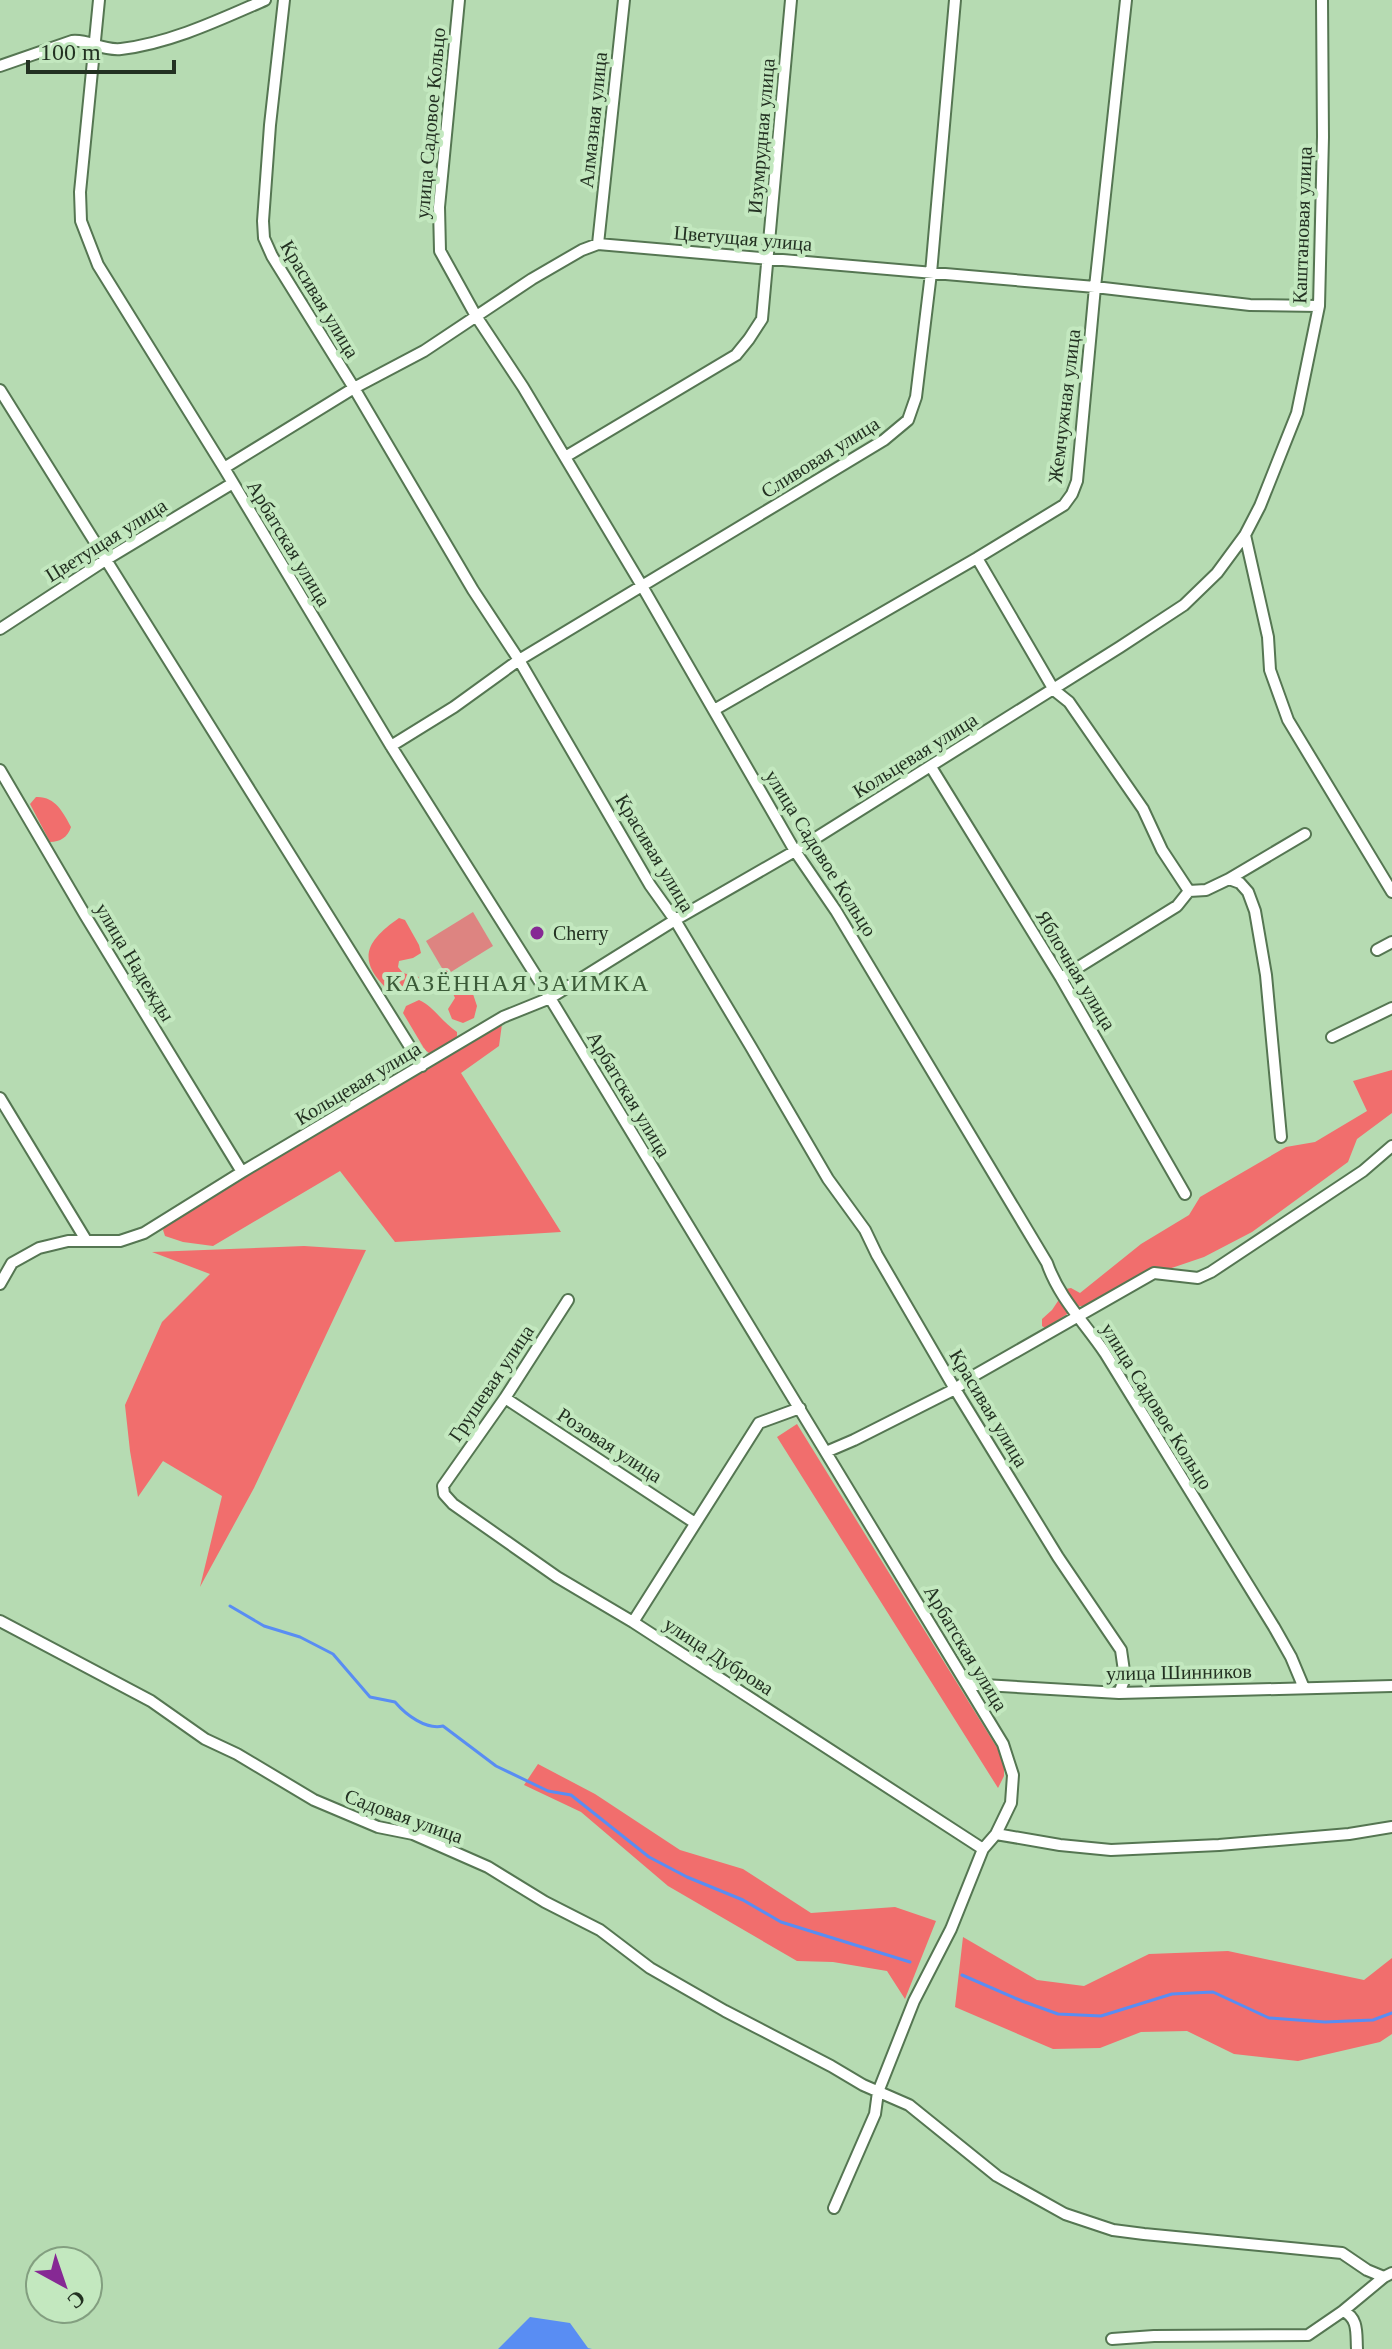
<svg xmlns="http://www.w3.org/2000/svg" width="1392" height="2349" viewBox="0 0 1392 2349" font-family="Georgia,serif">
  <rect width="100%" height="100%" fill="#b6dbb2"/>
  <path fill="#dd8481" d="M473,912L493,946L446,975L426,941Z"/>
  <path fill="#f16e6d" d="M36,797C55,796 63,812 71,827C68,837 60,842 50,842L30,804Z
    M399,918L405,920L419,945L421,953L413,958L399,961L398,967L403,973L419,977L414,985L386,988C355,958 369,939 399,918Z
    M457,981H463L473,994L477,1006L474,1018L463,1023L452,1019L448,1009L455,998L450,987Z
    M419,1000C433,1006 442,1022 457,1032V1036C451,1045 440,1050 429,1053L425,1050L403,1013L406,1006Z
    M502,1024L499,1046L461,1073L561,1232L395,1242L340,1171L213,1246L183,1242L165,1236L163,1230L166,1224Z
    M1392,1070V1113L1357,1139L1348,1162L1252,1232L1204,1257L1154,1274L1088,1307L1080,1306L1045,1328L1042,1326V1319L1052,1310L1066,1289L1071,1288L1080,1293L1141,1244L1189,1215L1200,1197L1286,1147L1315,1142L1367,1111L1353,1081Z
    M304,1246L366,1250L254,1488L200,1587L222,1496L163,1461L138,1497L130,1451L125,1405L162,1322L210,1274L152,1252Z
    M797,1424L1004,1759V1776L998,1788L777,1437Z
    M538,1764L595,1794L680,1850L743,1869L811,1913L895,1907L936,1921L905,1999L887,1971L833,1962L797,1961L668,1886L581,1812L524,1785Z
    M963,1937L1037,1980L1084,1986L1149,1954L1228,1951L1364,1980L1392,1958V2034L1380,2042L1298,2061L1234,2054L1187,2031L1141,2032L1100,2048L1053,2049L955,2007Z"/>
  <path fill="#598df3" d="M530,2317L570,2323L588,2348L592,2349H498Z"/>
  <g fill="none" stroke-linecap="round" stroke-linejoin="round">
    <path stroke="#598df3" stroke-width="3" d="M230,1606L264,1626L300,1637L333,1654L370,1697L395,1702C406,1715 426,1730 443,1726L496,1766L548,1791L571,1795L649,1857L687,1877L743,1900L781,1922L910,1962
      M962,1975L1022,2001L1058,2014L1101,2016L1172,1994L1213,1992L1269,2018L1325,2022L1373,2020L1392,2013"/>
    <g stroke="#557652" stroke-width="14">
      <path id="street" d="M99,0L80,192L81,221L98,265L224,468L391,746L550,998L1003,1744L1013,1775L1011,1803L996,1834L983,1849L951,1929L914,2001L878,2092L875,2114L834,2208
        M284,0L270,125L263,221L264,238L272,256L354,388L473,590L519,660L650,885L675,920L751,1047L828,1179L865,1230L877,1255L955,1389L1058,1557L1121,1650L1125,1678L1119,1693
        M459,0L439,207L440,251L476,316L523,387L642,586L795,851L836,911L1047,1263C1059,1298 1085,1323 1105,1353L1274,1627L1291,1657L1304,1688
        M0,66L72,41C89,39 101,51 121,49C171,43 219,20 265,0
        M598,244L624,0
        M0,390L422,1066
        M565,457L736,355L749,339L762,319L791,0
        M224,468L354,388L424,351L532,279L582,250L598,244L1095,287L1250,305L1319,306
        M1245,535L1268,637L1270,670L1288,720L1392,892
        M977,558L1054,690L1069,702L1143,809L1162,850L1189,891L1206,890L1229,879L1240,883L1248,892L1255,911L1266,975L1281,1137
        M0,629L107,559L233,483
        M714,710L977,558L1064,505L1072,494L1077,481L1095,287L1126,0
        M391,746L454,707L519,660L884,440L908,420L916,397L931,273L955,0
        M931,767L1061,978L1185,1194
        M0,770L85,915L242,1172
        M1229,879L1305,834
        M1377,950L1392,942
        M1061,978L1177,906L1189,891
        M1332,1037L1392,1008
        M0,1098L86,1240
        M0,1284L12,1263L39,1248L68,1241H120L144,1233L242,1172L503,1017L550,998L675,920L795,851L1120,647L1184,605L1217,573L1245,535L1260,506L1297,413L1319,306L1323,137L1322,0
        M568,1300L505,1398L443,1486L444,1494L453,1504L557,1577L633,1622L983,1849
        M505,1398L695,1523
        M826,1452L854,1440L955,1389L975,1375L1154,1273L1198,1278L1211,1272L1363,1171L1392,1146
        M0,1621L151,1701L205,1739L237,1754L314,1800L378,1827L413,1834L488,1867L545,1902L600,1930L650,1968L725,2011L831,2066L863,2085L909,2105L997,2176L1065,2214L1113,2230L1144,2234L1342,2253L1367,2270L1384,2277
        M633,1622L759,1423L800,1408
        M967,1684L1119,1693L1392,1686
        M996,1834L1060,1845L1111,1850L1219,1845L1349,1834L1392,1827
        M1343,2311C1359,2318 1356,2334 1357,2349
        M1112,2339L1154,2336L1308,2335L1343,2311L1384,2277L1392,2273"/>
    </g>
    <use href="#street" stroke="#fff" stroke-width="10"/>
  </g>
  <circle fill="#862994" stroke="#c3e8bf" stroke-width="3" cx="537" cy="933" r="8"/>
  <g text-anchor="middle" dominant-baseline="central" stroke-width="8" stroke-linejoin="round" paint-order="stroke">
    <g font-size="20" fill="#233122" stroke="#c3e8bf">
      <text transform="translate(593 120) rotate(-84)">Алмазная улица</text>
      <text transform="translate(430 123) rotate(-85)">улица Садовое Кольцо</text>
      <text transform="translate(761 136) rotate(-85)">Изумрудная улица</text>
      <text transform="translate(1302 225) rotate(-88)">Каштановая улица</text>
      <text transform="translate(743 238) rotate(5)">Цветущая улица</text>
      <text transform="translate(320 299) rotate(59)">Красивая улица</text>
      <text transform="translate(1064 406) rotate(-83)">Жемчужная улица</text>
      <text transform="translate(820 457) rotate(-32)">Сливовая улица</text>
      <text transform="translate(106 540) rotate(-32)">Цветущая улица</text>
      <text transform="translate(289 543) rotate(59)">Арбатская улица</text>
      <text transform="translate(915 755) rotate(-32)">Кольцевая улица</text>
      <text transform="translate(655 853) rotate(59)">Красивая улица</text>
      <text transform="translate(821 853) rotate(58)">улица Садовое Кольцо</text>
      <text transform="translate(135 962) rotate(59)">улица Надежды</text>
      <text transform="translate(1076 970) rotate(59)">Яблочная улица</text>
      <text transform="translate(358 1083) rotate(-31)">Кольцевая улица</text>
      <text transform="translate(629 1094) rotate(59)">Арбатская улица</text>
      <text transform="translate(491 1383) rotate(-56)">Грушевая улица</text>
      <text transform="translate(1157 1406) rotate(58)">улица Садовое Кольцо</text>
      <text transform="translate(989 1408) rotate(59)">Красивая улица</text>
      <text transform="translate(610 1445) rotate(33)">Розовая улица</text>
      <text transform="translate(966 1648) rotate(59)">Арбатская улица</text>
      <text transform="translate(719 1656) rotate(33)">улица Дуброва</text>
      <text transform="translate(1179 1672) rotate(-1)">улица Шинников</text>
      <text transform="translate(404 1816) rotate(20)">Садовая улица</text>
    </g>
    <g font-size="20" fill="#233122" stroke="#c3e8bf" text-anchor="start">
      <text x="553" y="933">Cherry</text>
    </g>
    <g font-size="24" letter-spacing="2" fill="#3b5b38" stroke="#c3e8bf">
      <text x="518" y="983">КАЗЁННАЯ ЗАИМКА</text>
    </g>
  </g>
  <g transform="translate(64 2285) rotate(140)"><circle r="38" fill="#c3e8bf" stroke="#839f80" stroke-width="2"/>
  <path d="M0-6L14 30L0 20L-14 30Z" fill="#862994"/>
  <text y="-12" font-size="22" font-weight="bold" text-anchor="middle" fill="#233122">С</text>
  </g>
  <path d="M28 60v12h146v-12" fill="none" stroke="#233122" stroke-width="4"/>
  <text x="40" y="60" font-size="24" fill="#233122" stroke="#c3e8bf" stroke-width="6" paint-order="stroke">100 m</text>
</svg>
